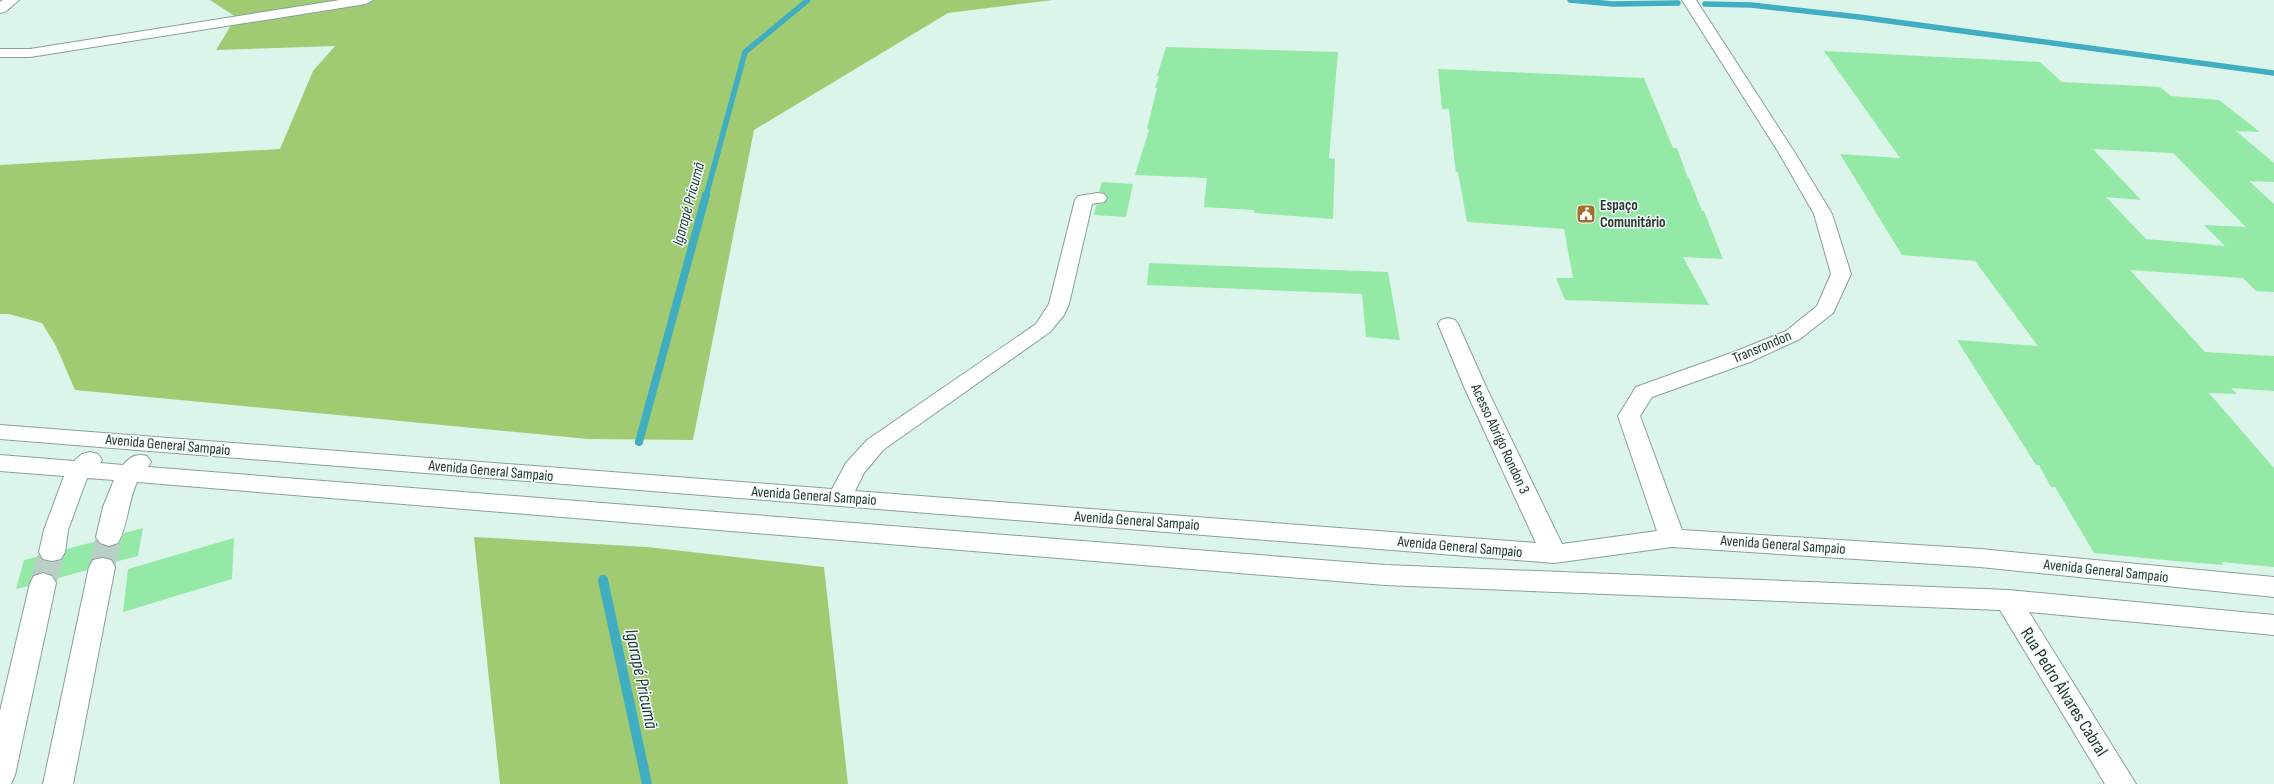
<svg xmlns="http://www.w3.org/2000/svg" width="2274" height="784" viewBox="0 0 2274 784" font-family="'Sofia Sans Condensed',sans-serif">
  <rect width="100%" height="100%" fill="#dcf5eb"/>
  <path fill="#a1cb72" d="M210,0H1053L948,13L754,130L693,440L588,439L75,390L56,346L42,323L9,314H0V165L280,149L313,71L335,46L216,50L236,17Z
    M474,537L647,547L824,567L848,784H500Z"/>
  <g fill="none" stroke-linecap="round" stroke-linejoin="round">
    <path stroke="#40adc0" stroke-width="5.5" d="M1570,0L1613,4L1678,3
      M1705,4L1751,5L1859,17L2274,73
      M706,196L745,52L808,0"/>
    <path stroke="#40adc0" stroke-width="8" d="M639,442L706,195"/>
    <path stroke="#40adc0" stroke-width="10" d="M603,580L647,784"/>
  </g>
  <path fill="#94e9a6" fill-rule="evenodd" d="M1166,47L1338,52L1329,158L1335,159L1333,219L1254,213V210L1204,207L1207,178L1135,175L1149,130L1147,129L1157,88H1155L1159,76H1157Z
    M1824,51L2040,62L2062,82L2160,87L2171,96L2219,100L2260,132L2236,131L2274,163V182L2249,181L2274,204V292L2256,291L2243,278L2130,270L2205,352L2274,356V391L2231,388L2237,394L2209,393L2274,468V567L2221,562L2223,565L2175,561L2094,553L2055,487H2051L2039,465H2036L1957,340L2038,346L1975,261L1902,255L1840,154L1900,158ZM2093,149L2173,153L2246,227L2204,225L2225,246L2146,239L2106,197L2141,200Z
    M1438,69L1644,78L1673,148H1677L1688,178H1689L1702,211H1704L1723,259L1683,257L1709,305L1565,300L1556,278H1573L1564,229L1467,222L1458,172H1456L1455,165L1449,109H1442Z
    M1102,182L1133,184L1126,217L1094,215L1096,205L1104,203L1108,198L1105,193L1099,192Z
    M1149,263L1388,272L1400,340L1366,337L1362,294L1147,285Z
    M143,528L138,556L114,562L111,559L102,557L93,559L87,570L55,579L52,575L43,572L33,575L28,586L16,589L24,560L40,556L43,560L52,562L61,560L67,549L97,541L100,544L109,547L119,544L124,533Z
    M234,538L232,579L123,612L128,569Z"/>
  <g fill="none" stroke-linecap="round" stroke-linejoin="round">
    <path stroke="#b9cfc6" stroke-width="26" stroke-dasharray="26 14" stroke-linecap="butt" d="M102,567L109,537
      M43,583L52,552"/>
    <g stroke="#89a097" stroke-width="2">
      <path id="minor" d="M3,0H19L5,12L0,13V2Z
        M340,0H373L366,4L30,57H0V49H30Z
        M1682,0H1696L1795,153L1832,214L1851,274L1833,313L1800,339L1750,362L1652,397L1640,416L1682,530L1980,549L2274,577V597L1980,567L1672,547L1554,563L0,439V425L832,489L846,463L867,440L1036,324L1049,304L1075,200L1078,196L1098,193L1104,194L1107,198L1104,202L1092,204L1069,304L1064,315L1050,332L883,450L864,473L855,491L1536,543L1465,389L1438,324L1441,320L1448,318L1455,320L1458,324L1487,389L1562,544L1657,531L1618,416L1636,387L1734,352L1786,331L1817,306L1831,274L1814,214L1779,153Z
        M90,452L98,454L102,460L100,463L123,465C131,456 136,453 147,456L151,462L148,467L1385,565L2008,590L2274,615V635L2029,612L2136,784H2105L2000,610L1385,585L137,482C128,501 128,525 118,543L109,546L100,543L96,537L103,507L114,480L87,478L68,530L65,552L61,559L52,561L43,559L39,552L44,530L64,476L0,471V455L74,461L82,454Z
        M102,558L111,560L115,567L73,784H43L89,567L93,560Z
        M43,573L52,576L56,583L15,775L11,784H0V711L30,583L34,576Z"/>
    </g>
    <use href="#minor" fill="#fff" fill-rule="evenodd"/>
  </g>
  <defs>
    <g id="civic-square" transform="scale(1)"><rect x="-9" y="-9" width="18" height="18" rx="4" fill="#a56e2a" stroke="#f4fefa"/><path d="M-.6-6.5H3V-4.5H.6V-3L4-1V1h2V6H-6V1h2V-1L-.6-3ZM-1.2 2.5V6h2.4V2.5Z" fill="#fff"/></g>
  </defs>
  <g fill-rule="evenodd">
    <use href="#civic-square" x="1586" y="214"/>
  </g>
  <g text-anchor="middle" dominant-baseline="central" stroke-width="3" stroke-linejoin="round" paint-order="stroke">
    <g font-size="15" font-weight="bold" fill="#2c3531" stroke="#f4fefa" text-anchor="start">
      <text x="1600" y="205">Espaço<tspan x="1600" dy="17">Comunitário</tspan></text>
    </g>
    <g font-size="15" fill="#2c3531" stroke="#f4fefa">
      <text transform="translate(1762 347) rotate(-23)">Transrondon</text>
      <text transform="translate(1500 439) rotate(65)">Acesso Abrigo Rondon 3</text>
      <text transform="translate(168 445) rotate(5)">Avenida General Sampaio</text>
      <text transform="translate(491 471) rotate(5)">Avenida General Sampaio</text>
      <text transform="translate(814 496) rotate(4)">Avenida General Sampaio</text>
      <text transform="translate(1137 521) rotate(4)">Avenida General Sampaio</text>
      <text transform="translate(1783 545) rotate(4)">Avenida General Sampaio</text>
      <text transform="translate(1460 547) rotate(5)">Avenida General Sampaio</text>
      <text transform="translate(2106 571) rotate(6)">Avenida General Sampaio</text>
    </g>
    <g font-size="16" font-style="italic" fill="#1f373b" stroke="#f4fefa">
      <text transform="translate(689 204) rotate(-75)">Igarapé Pricumã</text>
    </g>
    <g font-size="18" fill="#2c3531" stroke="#f4fefa">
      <text transform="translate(2064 692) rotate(58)">Rua Pedro Álvares Cabral</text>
    </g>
    <g font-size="19" font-style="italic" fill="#1f373b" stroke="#f4fefa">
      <text transform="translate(641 679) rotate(78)">Igarapé Pricumã</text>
    </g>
  </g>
</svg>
